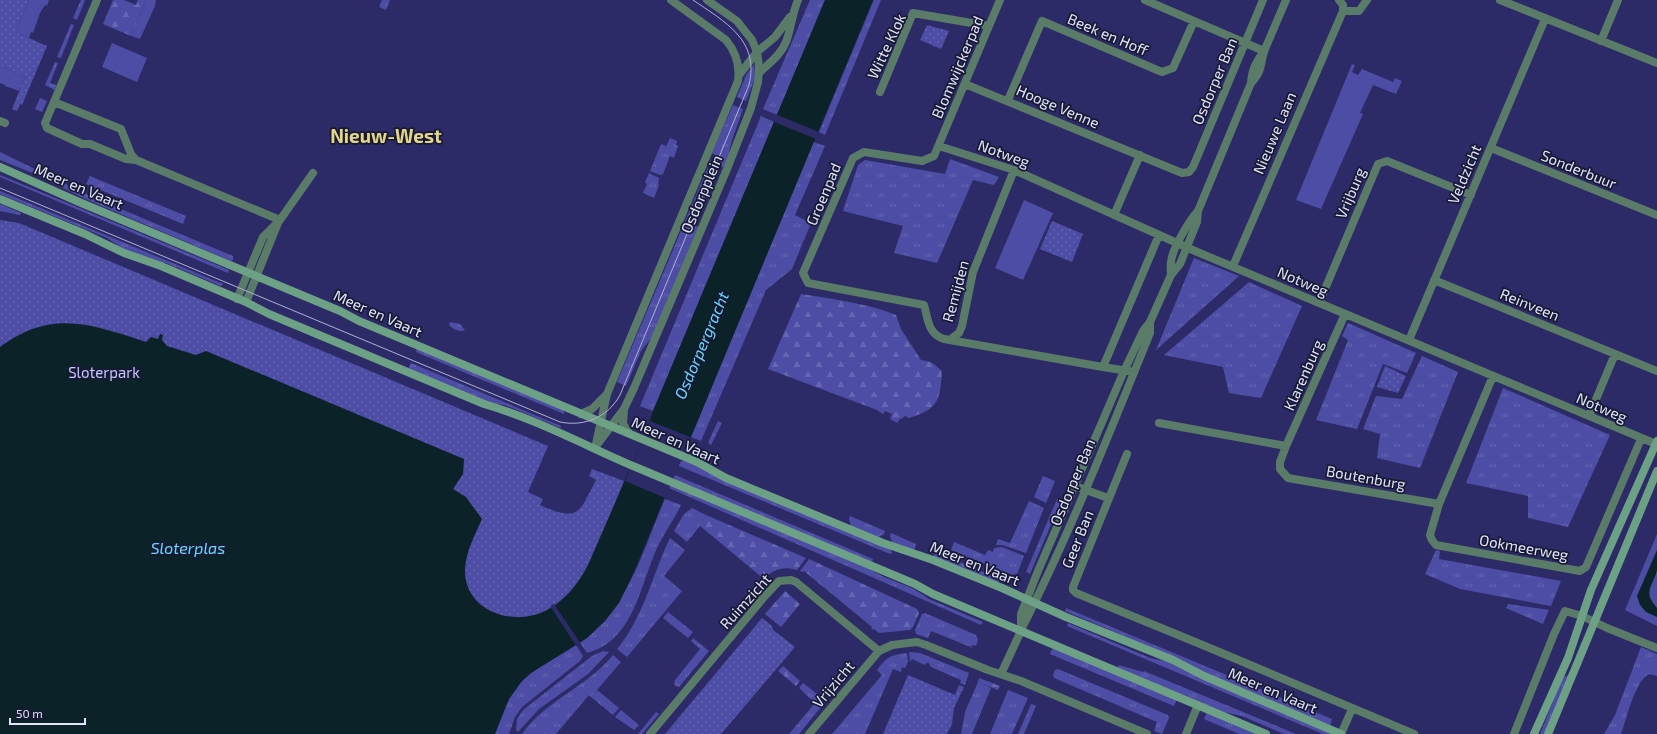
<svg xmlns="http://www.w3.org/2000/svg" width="1657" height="734" viewBox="0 0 1657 734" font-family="'Exo 2',sans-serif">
  <defs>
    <pattern id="grass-tufts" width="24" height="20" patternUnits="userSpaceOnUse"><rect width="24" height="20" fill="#4d4da5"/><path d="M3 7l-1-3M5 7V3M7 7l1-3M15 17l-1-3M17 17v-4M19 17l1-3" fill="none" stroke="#6666b2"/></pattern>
    <pattern id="forest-firs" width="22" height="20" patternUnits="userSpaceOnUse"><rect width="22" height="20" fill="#4d4da5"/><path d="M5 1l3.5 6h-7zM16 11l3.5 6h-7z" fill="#6666b2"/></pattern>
    <pattern id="park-dots" width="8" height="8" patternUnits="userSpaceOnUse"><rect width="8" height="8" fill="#4d4da5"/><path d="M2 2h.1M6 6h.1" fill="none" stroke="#6666b2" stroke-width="1.8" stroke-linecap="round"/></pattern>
  </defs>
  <rect width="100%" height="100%" fill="#2c2b68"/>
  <path fill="url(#grass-tufts)" d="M81,0H85L77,20L73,18Z
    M382,0H390L386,10L379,7Z
    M810,0H825L777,115L763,109Z
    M874,0H881L825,135L819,132Z
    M71,24L74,25L61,58L57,57Z
    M55,62L58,63L50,83L56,85L55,90L45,85Z
    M754,64L755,78L746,101L737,97L746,75Z
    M40,98L47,101L42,112L35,109Z
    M733,105L743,109L732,140L728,157L723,168L718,157L712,153Z
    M761,116L774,122L653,411L640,406Z
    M670,138L677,141L676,145L678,146L674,158L670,156L663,174L660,175L650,171L661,144L666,146L664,151Z
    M813,142L825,146L795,215L811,223L792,269L766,290L701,441L691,437Z
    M0,152L92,197L233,256V260L231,261L83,198L35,174L0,160Z
    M950,159L999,177L994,185L973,180L937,263L894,253L903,226L843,211L858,165L865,160L945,174Z
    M708,167L710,180L709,188L694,225L698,227L652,337L641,351L626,386L617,382Z
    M649,173L659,178L658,184L659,185L654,198L643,193L647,184L645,182Z
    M0,175L229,270L228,273L0,177Z
    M90,176L186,216L183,224L86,184Z
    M0,191L223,284L221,286L166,263L148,260L128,252L107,238L0,194Z
    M0,204L21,213L20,215L0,211Z
    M1194,258L1239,276L1156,350Z
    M1249,282L1302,306L1261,398L1229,393L1223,367L1164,355Z
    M450,322L460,324L465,330C460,333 453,329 449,325Z
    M1348,323L1416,353L1407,373L1383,364L1357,429L1316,420L1348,340L1342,336Z
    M417,348L564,410V414L416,352Z
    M1422,356L1458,372L1420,468L1377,458L1380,434L1363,429L1376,396L1402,399Z
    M411,363L561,426V428L505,405L489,403L408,369Z
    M1503,388L1610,435L1568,527L1528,518V496L1466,483Z
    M718,421L722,423L711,445L708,443Z
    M681,461H686L890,549L892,553L890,554L679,466Z
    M675,475L873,559L872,562L673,480Z
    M1043,476L1055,481L1046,503L1034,497Z
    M671,485L861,564L882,576L914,589L929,599L983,622L981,625L669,488Z
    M665,499L681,505C674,520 664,533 657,548C640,585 634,641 587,653L580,643C628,609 643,550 665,499Z
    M1057,499L1063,501L1055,515L1030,574L1026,572Z
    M1029,501L1044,508L1026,553L1002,545H996L998,539L1010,543Z
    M692,508L706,515L700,526L687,542L674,531L684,514Z
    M850,516L885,531L884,534L878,537L851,526L849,519Z
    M891,533L916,544L914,551L892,542L890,536Z
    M670,538L685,550L664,576L682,591L627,657L617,649C644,617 652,575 670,538Z
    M954,542L985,555L988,550L993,552L994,548L1002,547L1024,556L1017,574L1012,575L951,550Z
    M1436,550L1440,551L1439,559L1561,581L1551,606L1460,589L1425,574Z
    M934,551L1000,579L998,584L934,557Z
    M1508,604L1549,610L1543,624L1506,608Z
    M1066,608L1332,719L1330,726L1205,674L1167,654L1065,611Z
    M925,613L976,635L978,640L976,646L974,645L971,646L973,648L931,631L928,638L916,634L915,630L922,614Z
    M1068,623L1150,658L1170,662L1330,732L1329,734H1323L1067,626Z
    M693,638L709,651L679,687L676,686L674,684L675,680L700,649L691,641Z
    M576,645L583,656L580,661L522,707L515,717L509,734H495C500,720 505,704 514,691C528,670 555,659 576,645Z
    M1053,647L1177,699L1174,706L1050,654Z
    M1641,647L1657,654V676L1650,674C1636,677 1626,721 1621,734H1604L1615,715Z
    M603,651L609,652L588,674L539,709L518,732L516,730L517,719L523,710L592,656Z
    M909,652L920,653L969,673L965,685L960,683L961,680L931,667L928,662L925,665L912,659L910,662Z
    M907,653L908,662L905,668L902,667L901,672L893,669L865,734H832L882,675L877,670C887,657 890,655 907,653Z
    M613,655L621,662L591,697L589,695L556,734H522C546,700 587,687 613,655Z
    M1119,665L1143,672L1144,671L1296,734H1284L1242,716L1223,712L1117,669Z
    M1058,669L1168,715L1169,718L1162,734L1154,731L1157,722L1054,678L1053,675L1055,670Z
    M1569,675L1545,734H1540L1563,677Z
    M978,682L991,688L972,734H961L965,712Z
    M803,683L826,701L799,734H789L815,703L799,688Z
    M1008,690L1028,698L1012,734H990Z
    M1031,704L1036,706L1024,734H1018Z
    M656,712L659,714L642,734H638Z
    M1207,712L1259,734H1239L1204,719Z"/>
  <path fill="url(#forest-firs)" d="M113,0H124L136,5L138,0H146L131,36L103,24Z
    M801,294C833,299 866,303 896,315L901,329L921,360L931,362L942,371C940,400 939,409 909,418L905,416L901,419H900L897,423L890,419L892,414L885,411L883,414L877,410L768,369Z
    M706,515L806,558L797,570C784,566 773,569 764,579L700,526Z
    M809,559L917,609L919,613L913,627L910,630L879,633L874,629L873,630L871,628L872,627L804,571L802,572L800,571Z
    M785,591L800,604L781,627L765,614Z
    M668,612L693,632L688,638L663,618Z
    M783,666L800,681L796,686L778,671Z
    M979,678L1000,686L998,690L978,682Z
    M597,690L619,708L613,715L591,697Z
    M621,710L639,725L634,730L615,717Z"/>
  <path fill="url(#park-dots)" d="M0,0H29L15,32L47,46L22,105L20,104L17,111L12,109L25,77L0,66Z
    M927,25L949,31L941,49L920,40Z
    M0,220L19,223L548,446L528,492L543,499L540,505C580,523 579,512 596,480L589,476L592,469L624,481L580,592L559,611L0,734Z
    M1052,221L1083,234L1072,262L1040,249Z
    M1385,366L1406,376L1398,393L1377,387Z
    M762,618L772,626L773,630L795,647L721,734H665Z
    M908,675L955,695L959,685L964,687L954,708L952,724L947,734H883Z"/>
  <path fill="#4d4da5" d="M29,0H49L47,6L45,5L40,13L33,33L31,32L29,38L15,32Z
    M146,0H156L155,6L140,39L131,36Z
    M112,43L147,58L137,82L102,67Z
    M1352,64L1355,65L1352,72L1358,75L1362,69L1393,82L1395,78L1402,81L1396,94L1373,85L1360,113L1363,114L1321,209L1296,200Z
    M0,66L25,77L19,91L5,86V85L0,83Z
    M1024,200L1053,213L1023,280L995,268Z
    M1657,534V626L1625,610Z"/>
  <path fill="#0b2228" d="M825,0H873L691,437L688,440L634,572L619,603L605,621L587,638L531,673L522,681L509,699L495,734H0V347C52,309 90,324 146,342L151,337L158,339L160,334L163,335L162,340L167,346L196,355L206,351L464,459L463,474L453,489L466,497L482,519C475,535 465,553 465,571C465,611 513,627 545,611C565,601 578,584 588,565L649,425V423L653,411Z
    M1657,550C1657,557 1657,564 1657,570C1653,587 1642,591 1657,608V617L1646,612L1640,605L1637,596Z"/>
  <path fill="#2c2b68" d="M775,114L819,132L816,139L772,121Z
    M650,421L690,437L665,498L625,481L649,425Z
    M554,604L581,644L577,647L550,606Z"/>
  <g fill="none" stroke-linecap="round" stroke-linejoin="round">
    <path stroke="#5a7b68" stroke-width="8" d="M97,0L45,123L47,128L82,144H90L126,159L136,160L280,220
      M1000,0L934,156L922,161L864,152L853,158L803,273L808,283L924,305C928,319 928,334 944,339L1103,367L1159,235
      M1145,0L1264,51
      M1500,0L1657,63
      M1343,11H1359L1367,0
      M1601,41L1618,0
      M759,73C768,64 781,55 786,42C791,29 792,14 798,0
      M739,75L757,52L775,37L790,17
      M965,84L1182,173L1189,172L1193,167L1263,0
      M880,92L913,13L989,26
      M1008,100L1042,21L1162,72L1173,68L1194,21
      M54,102L121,129L131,154L136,160
      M0,121L5,123
      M939,146L1014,170L1195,251L1656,444
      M1491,148L1657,215
      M1114,215L1140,155
      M1233,266L1343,11V5L1339,0
      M1434,280L1657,371
      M237,299L263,237L280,220L313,173
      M246,302L278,223
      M1319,303L1378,164L1387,161L1471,195
      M951,339L959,333L962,326L973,272L1014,170
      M1409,340L1545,19
      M1103,367L1134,372
      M1589,416L1615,354
      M1159,423L1286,446L1345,314
      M1286,446L1280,462V469L1288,478L1439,504L1493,376
      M1127,454L1073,587V590L1076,593L1205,646L1414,734
      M1075,486L1108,498
      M1439,504L1430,535L1432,540L1436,545L1580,571L1586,567L1641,439
      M1001,674L1021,631
      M650,734L764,597L779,581L791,580L796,582L879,651
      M809,734L879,651L892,645L908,643L917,642L926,645L988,670L1021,681L1147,734
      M1186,734L1198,705
      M1341,734L1352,709
      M1514,734L1554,634L1565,611L1582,616"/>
    <path stroke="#5a7b68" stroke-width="8" d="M1251,83C1264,69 1259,65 1265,49C1272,33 1279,16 1286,0
      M1171,275C1171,271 1170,267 1171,262C1172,249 1189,221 1198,211L1251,83C1252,69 1256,62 1264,51
      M624,410L623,424L629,433
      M581,414L592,409L605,396
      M596,446L624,409L634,388L727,169L751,108L758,82L759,66L757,52L752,40L737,21L707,0
      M595,448L607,394L738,81C740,66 736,52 726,40L671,0
      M1582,616L1607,628L1657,648
      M1022,628C1070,533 1110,432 1150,333V322
      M1021,631V614L1038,571L1124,371L1143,331L1150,322L1171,275L1180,264L1197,222L1198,211"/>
    <path stroke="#6da185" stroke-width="8" d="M0,167L79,202L340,311L359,321L697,462L726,478L883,543L933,560L1002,588L1066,617L1173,660L1204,676L1341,734
      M0,199L85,234L124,253L161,266L246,302L269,314L484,404C536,419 584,445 633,466C727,506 821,544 915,584L933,594L1266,734
      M1534,734L1568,658L1591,590L1657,441
      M1548,734L1657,471"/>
    <path stroke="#afb1d2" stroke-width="1" d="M0,188L560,422C585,427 608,417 620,395L749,85C760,40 725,22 693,0"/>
  </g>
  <g text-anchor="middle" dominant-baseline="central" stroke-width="3.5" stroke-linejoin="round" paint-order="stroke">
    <g font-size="15" fill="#e1e4fb" stroke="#181934">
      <text transform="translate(1108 34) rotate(23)">Beek en Hoff</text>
      <text transform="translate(886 46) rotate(-65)">Witte Klok</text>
      <text transform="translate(957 67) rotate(-67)">Blomwijckerpad</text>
      <text transform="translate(1214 81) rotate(-67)">Osdorper Ban</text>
      <text transform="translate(1058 106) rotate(23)">Hooge Venne</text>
      <text transform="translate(1274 133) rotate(-67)">Nieuwe Laan</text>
      <text transform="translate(1004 153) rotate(20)">Notweg</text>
      <text transform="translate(1579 169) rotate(22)">Sonderbuur</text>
      <text transform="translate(1464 174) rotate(-67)">Veldzicht</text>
      <text transform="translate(79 186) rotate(23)">Meer en Vaart</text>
      <text transform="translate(1350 193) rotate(-67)">Vrijburg</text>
      <text transform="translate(701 194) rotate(-67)">Osdorpplein</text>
      <text transform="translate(823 194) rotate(-67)">Groenpad</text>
      <text transform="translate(1303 281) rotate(23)">Notweg</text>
      <text transform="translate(955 291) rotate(-75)">Remijden</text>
      <text transform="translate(1530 304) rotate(22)">Reinveen</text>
      <text transform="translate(378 313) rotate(24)">Meer en Vaart</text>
      <text transform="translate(1303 375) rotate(-66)">Klarenburg</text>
      <text transform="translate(1602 407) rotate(23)">Notweg</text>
      <text transform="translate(676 440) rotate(24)">Meer en Vaart</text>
      <text transform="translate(1366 477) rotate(10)">Boutenburg</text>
      <text transform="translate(1072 482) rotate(-67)">Osdorper Ban</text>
      <text transform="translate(1077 539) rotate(-68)">Geer Ban</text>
      <text transform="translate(1524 547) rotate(10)">Ookmeerweg</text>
      <text transform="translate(975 563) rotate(22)">Meer en Vaart</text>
      <text transform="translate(745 601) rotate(-48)">Ruimzicht</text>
      <text transform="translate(833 684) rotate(-50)">Vrijzicht</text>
      <text transform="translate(1273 690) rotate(23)">Meer en Vaart</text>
    </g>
    <g font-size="15" fill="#c4c9fe" stroke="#181934">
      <text x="104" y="372">Sloterpark</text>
    </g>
    <g font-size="16" font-style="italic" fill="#68d8f8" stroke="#181934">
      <text transform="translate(701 345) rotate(-67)">Osdorpergracht</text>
      <text x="188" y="547">Sloterplas</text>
    </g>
    <g font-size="19" font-weight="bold" fill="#e3d688" stroke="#181934">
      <text x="386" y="135">Nieuw-West</text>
    </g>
  </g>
  <path d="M10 718v6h75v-6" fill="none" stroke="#e1e4fb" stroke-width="2"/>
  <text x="16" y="718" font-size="12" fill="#e1e4fb" stroke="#181934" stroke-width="3" paint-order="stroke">50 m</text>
</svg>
